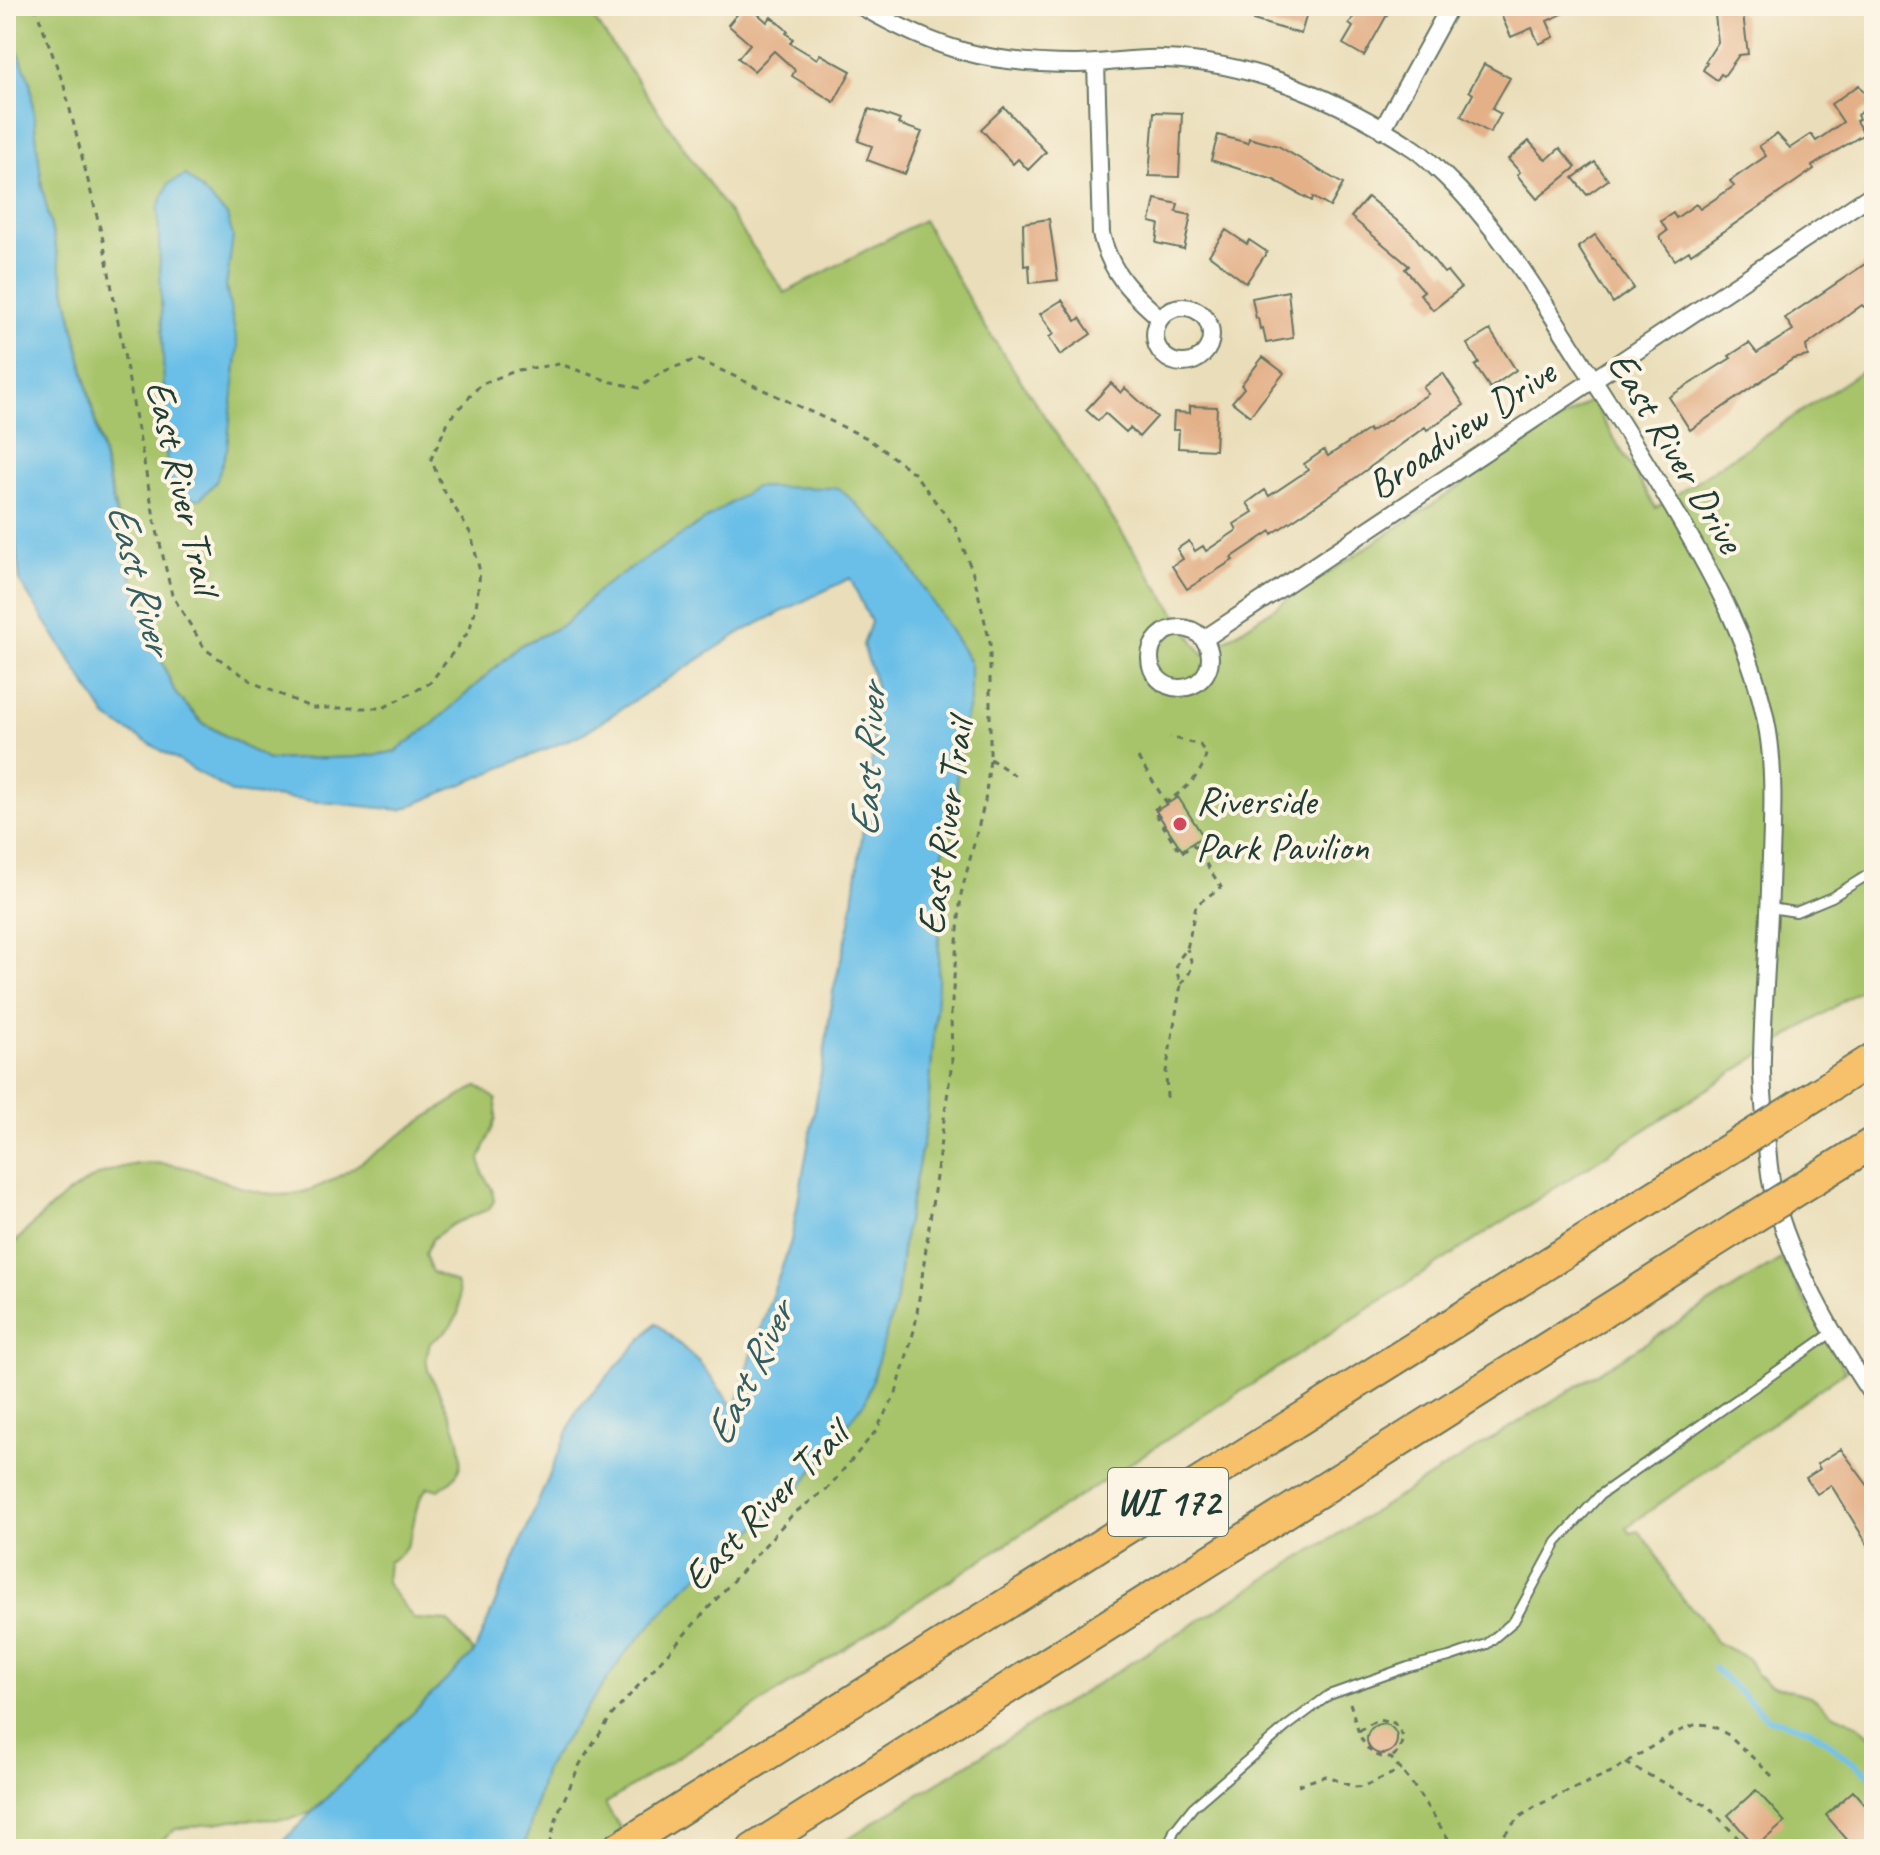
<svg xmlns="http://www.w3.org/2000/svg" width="1880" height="1855" viewBox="0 0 1880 1855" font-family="Caveat,sans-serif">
  <rect width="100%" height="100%" fill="#fcf5e5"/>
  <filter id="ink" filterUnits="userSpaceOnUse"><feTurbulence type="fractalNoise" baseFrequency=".0125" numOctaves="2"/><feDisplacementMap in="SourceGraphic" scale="16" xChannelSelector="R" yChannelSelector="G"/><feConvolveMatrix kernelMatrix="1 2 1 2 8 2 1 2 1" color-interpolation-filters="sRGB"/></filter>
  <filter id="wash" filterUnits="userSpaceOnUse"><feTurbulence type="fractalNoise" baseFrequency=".006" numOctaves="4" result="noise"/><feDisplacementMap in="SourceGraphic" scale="32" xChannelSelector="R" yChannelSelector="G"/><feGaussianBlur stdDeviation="1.8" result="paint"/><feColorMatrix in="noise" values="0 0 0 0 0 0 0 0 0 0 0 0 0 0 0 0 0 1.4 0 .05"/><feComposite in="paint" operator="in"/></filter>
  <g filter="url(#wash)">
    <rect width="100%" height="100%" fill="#eadeba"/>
    <path fill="#a7c46b" stroke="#638050" stroke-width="2" d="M6,6H585L785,293L923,220L982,322L1203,655L1591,400L1656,508L1874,363V981L605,1804L634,1849H524L545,1768L624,1655L685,1587L897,1298L903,1242L927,1121L938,982L940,863L957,802L956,758L970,700V662L892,538L602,587L564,625L519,646L433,724L395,752L357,757L268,760L202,722L175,693L142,614L121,533L42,187L30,81L6,24Z
      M477,1086L496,1099V1119L480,1159L483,1174L492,1189L494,1201L489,1209L453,1224L432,1239L425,1254L432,1272L456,1283C466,1312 455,1327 430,1343L426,1357L428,1370C440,1397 476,1451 454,1478C450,1482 444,1486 439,1490L428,1487C405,1513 423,1546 388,1562L386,1583L414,1619L448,1621L474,1653L312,1812L290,1819L233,1820L176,1829L150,1849H6V1253C55,1197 114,1144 194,1170C227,1181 263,1201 299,1193C335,1185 375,1152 405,1132C428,1115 453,1101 477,1086Z
      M1781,1259L1845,1371L1627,1527L1630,1533L1638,1531L1653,1548L1666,1574L1684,1601L1699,1615L1716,1642L1747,1658L1756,1674L1770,1685L1811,1696L1832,1713L1857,1724L1874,1739V1849H831Z"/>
    <path fill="#6bbfe8" stroke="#457e8e" stroke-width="2" d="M6,24L30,81L42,187L120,533L142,614L175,693L202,723L268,760L357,757L395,752L433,724L519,646L564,625L602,587L755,487L839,488L892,538L970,662V700L956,758L957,802L940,863L938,982L927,1121L903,1242L897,1298L866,1400L794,1496L685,1587L624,1655L545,1768L524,1849H280V1844L474,1653L577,1410L656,1323L699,1362L735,1409L751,1356L791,1241L824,1056L833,992L850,923L871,770L876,685L863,645L871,622L850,578L743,631L582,734L401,810L233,793L108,719L20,582L6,454Z
      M186,175L227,215L233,237L226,287L238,347L227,449L216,482L200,499L180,498L167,478L158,208L169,183Z"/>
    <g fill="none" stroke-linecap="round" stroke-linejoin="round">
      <path stroke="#6bbfe8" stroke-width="6" d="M1714,1668L1769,1719L1810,1729L1874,1778"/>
    </g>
    <g id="blocks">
      <path fill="#e3b088" d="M744,6H749L767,22L771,17L788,31L786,33L793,39L790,43L817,59L820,54L851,71L834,102L792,76L795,70L774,51L754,71L738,58L750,44L728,25Z
        M1257,6H1309L1301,34L1253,20Z
        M1360,6H1392L1364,56L1343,44L1353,27L1349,24Z
        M1497,6H1579L1547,21L1554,37L1539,44L1532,28L1511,37Z
        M1714,6H1739L1740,15L1743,14L1748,54L1739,55L1724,76L1721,74L1717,80L1703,70L1707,63L1705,62L1718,42Z
        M1484,64L1510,78L1492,109L1501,114L1490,133L1461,116L1473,94L1469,91Z
        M1859,85L1872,105L1857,115L1859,119L1856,121L1864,134L1812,166L1814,169L1691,254L1689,251L1675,260L1659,237L1667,231L1661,221L1673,213L1676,218L1696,204L1700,209L1734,186L1730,181L1766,156L1759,146L1777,134L1790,148L1811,134L1816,141L1843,122L1831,104Z
        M1004,107L1046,152L1028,170L1018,159L1013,164L981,129Z
        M869,109L900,120L898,124L922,132L905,174L867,160L872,146L858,141Z
        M1154,112L1182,113L1179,177L1149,176Z
        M1218,135L1248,143L1249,138L1278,146L1343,184L1330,207L1313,197L1312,201L1274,180L1211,160Z
        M1529,141L1546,160L1560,148L1576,167L1537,199L1517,175L1520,172L1508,159Z
        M1595,162L1608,180L1587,195L1573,178Z
        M1368,197L1412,233L1444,273L1447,271L1461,288L1433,310L1420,294L1424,291L1405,269L1409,266L1351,217Z
        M1155,199L1178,204L1176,212L1191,215L1184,249L1156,243L1159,224L1150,222Z
        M1049,219L1058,280L1030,283L1029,265L1024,266L1023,223Z
        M1226,230L1247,244L1249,240L1267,252L1246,283L1209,255Z
        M1595,235L1634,288L1613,303L1578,247Z
        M1874,258V301L1864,307L1862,305L1806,346L1808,356L1793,359L1690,430L1669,397L1731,358L1729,356L1749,343L1757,353L1793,330L1785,318Z
        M1288,291L1293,338L1266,343L1263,328L1260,329L1258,318H1256L1252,298Z
        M1062,300L1076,321L1080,318L1091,334L1060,355L1049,337L1054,334L1040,314Z
        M1490,330L1516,370L1490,388L1475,366L1479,363L1467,344Z
        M1263,357L1284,373L1250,416L1232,402L1244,388L1241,385Z
        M1443,373L1464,405L1427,430L1425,427L1347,484L1272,534L1271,531L1231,558L1233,560L1187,589L1172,566L1183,559L1177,549L1189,541L1195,551L1203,546L1206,551L1237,530L1234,524L1253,512L1247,503L1265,490L1269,496L1308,470L1304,464L1324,450L1328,456L1369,429L1370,432L1389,420L1428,394L1423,387Z
        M1111,383L1121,393L1125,388L1157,417L1139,437L1130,428L1126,432L1105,413L1098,421L1086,410Z
        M1190,406L1217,407L1215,450L1178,448L1179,430H1173L1174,412L1190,413Z
        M1178,797L1203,836L1182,850L1156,811Z
        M1841,1449L1874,1494V1555L1831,1485L1817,1494L1806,1478L1820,1469L1817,1464Z
        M1367 1739a15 15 0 1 1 30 0a15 15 0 1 1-30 0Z
        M1756,1790L1785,1822L1756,1847L1728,1815Z
        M1853,1791L1874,1815V1849H1855L1826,1815Z"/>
    </g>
  </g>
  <g filter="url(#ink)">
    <use href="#blocks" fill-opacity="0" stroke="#667563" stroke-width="2"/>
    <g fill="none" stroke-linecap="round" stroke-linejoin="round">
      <g stroke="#667563" stroke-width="12">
        <path id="service" d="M1770,908L1796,912L1832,897L1874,871
          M1167,1849L1174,1831L1193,1807L1286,1727L1329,1695L1408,1667L1449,1657L1487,1644L1514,1621L1557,1542L1600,1495L1833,1332"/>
      </g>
      <g stroke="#667563" stroke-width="20">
        <path id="minor" d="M861,6C938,50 987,64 1076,64C1106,64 1136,57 1165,59C1253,62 1340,100 1413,148C1424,155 1433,165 1443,174C1500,228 1540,297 1583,364C1614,410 1643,458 1672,506C1714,577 1754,649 1768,732C1776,783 1771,838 1770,890C1768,946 1763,1002 1762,1058C1761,1080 1764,1104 1766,1127C1767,1155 1770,1187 1779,1214C1799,1277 1837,1343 1874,1398
          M1096,63L1101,234C1111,273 1130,292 1160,318
          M1382,130L1450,6
          M1155 335a28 28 0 1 1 56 0a28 28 0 1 1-56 0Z
          M1150 658a30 30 0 1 1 60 0a30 30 0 1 1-60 0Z
          M1204,639L1874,193"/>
      </g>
      <g stroke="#667563" stroke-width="34">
        <path id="motorway" d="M1819,1093L1874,1058
          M1831,1169L1874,1142
          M617,1849L1720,1155
          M753,1849L1735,1229"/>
      </g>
      <path stroke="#667563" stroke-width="3" stroke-dasharray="6 6" stroke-linecap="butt" d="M35,6L64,86L103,240L155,522L172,595L205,649L254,683L312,708H383L430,683L469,631L476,608L480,572L471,534L443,489L431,459L449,420L481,384L518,370L560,364L608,381L639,388L662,372L697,359L867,438L914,473L956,529L974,576L990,643V759L985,801L961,894L951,1014L952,1062L915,1327L896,1393L875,1432L828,1488L793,1514L612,1715L580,1764L558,1813L548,1849
        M1138,758L1166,802
        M990,759L1016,776
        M1181,984C1193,971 1194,965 1187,949
        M1167,1098L1166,1072L1181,984L1176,970L1178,960L1187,949L1196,905L1221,887L1194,845L1181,853L1153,810C1174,798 1202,780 1206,754L1200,745L1170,737
        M1350,1703C1358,1727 1360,1758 1391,1758L1413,1785L1455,1849
        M1359,1731L1377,1720L1394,1723L1403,1736L1400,1750L1391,1758
        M1626,1763L1709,1807L1748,1849
        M1298,1785L1326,1776L1354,1787L1365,1786L1402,1769
        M1486,1849L1498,1842L1518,1818L1538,1805L1613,1771L1672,1734L1697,1724L1711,1725L1730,1736L1772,1776"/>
      <use href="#service" stroke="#fff" stroke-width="8"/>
      <use href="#minor" stroke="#fff" stroke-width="16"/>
      <use href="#motorway" stroke="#f7c06b" stroke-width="30"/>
      <g stroke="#667563" stroke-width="34" stroke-linecap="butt">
        <path id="motorway-bridge" d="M1720,1155L1819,1093
          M1735,1229L1831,1169"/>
      </g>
      <use href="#motorway-bridge" stroke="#f7c06b" stroke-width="30"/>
    </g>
  </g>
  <circle fill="#d1495b" stroke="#fcf5e5" stroke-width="3" cx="1180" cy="824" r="8"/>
  <g text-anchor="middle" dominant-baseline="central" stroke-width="8" stroke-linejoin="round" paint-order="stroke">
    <rect fill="#fcf5e5" stroke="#617469" stroke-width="2" x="1108" y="1468" width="120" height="68" rx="6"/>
    <g font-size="38" font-weight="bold" fill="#1f3d34">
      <text x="1168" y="1502">WI 172</text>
    </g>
    <g font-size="40" fill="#1f3d34" stroke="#fcf5e5">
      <text transform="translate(1461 429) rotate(-34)">Broadview Drive</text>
      <text transform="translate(1676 452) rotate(59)">East River Drive</text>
      <text transform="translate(183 487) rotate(77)">East River Trail</text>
      <text transform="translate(945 827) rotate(-82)">East River Trail</text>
      <text transform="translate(765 1506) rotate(-46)">East River Trail</text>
    </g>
    <g font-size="40" fill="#1f3d34" stroke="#fcf5e5" text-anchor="start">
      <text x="1196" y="801">Riverside<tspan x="1196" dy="46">Park Pavilion</tspan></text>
    </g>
    <g font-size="42" font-style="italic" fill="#325e61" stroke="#fcf5e5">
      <text transform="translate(140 578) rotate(75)">East River</text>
      <text transform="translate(868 761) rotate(-87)">East River</text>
      <text transform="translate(749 1374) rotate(-64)">East River</text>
    </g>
  </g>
  <rect width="1880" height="1855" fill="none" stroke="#fcf5e5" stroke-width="32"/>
</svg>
